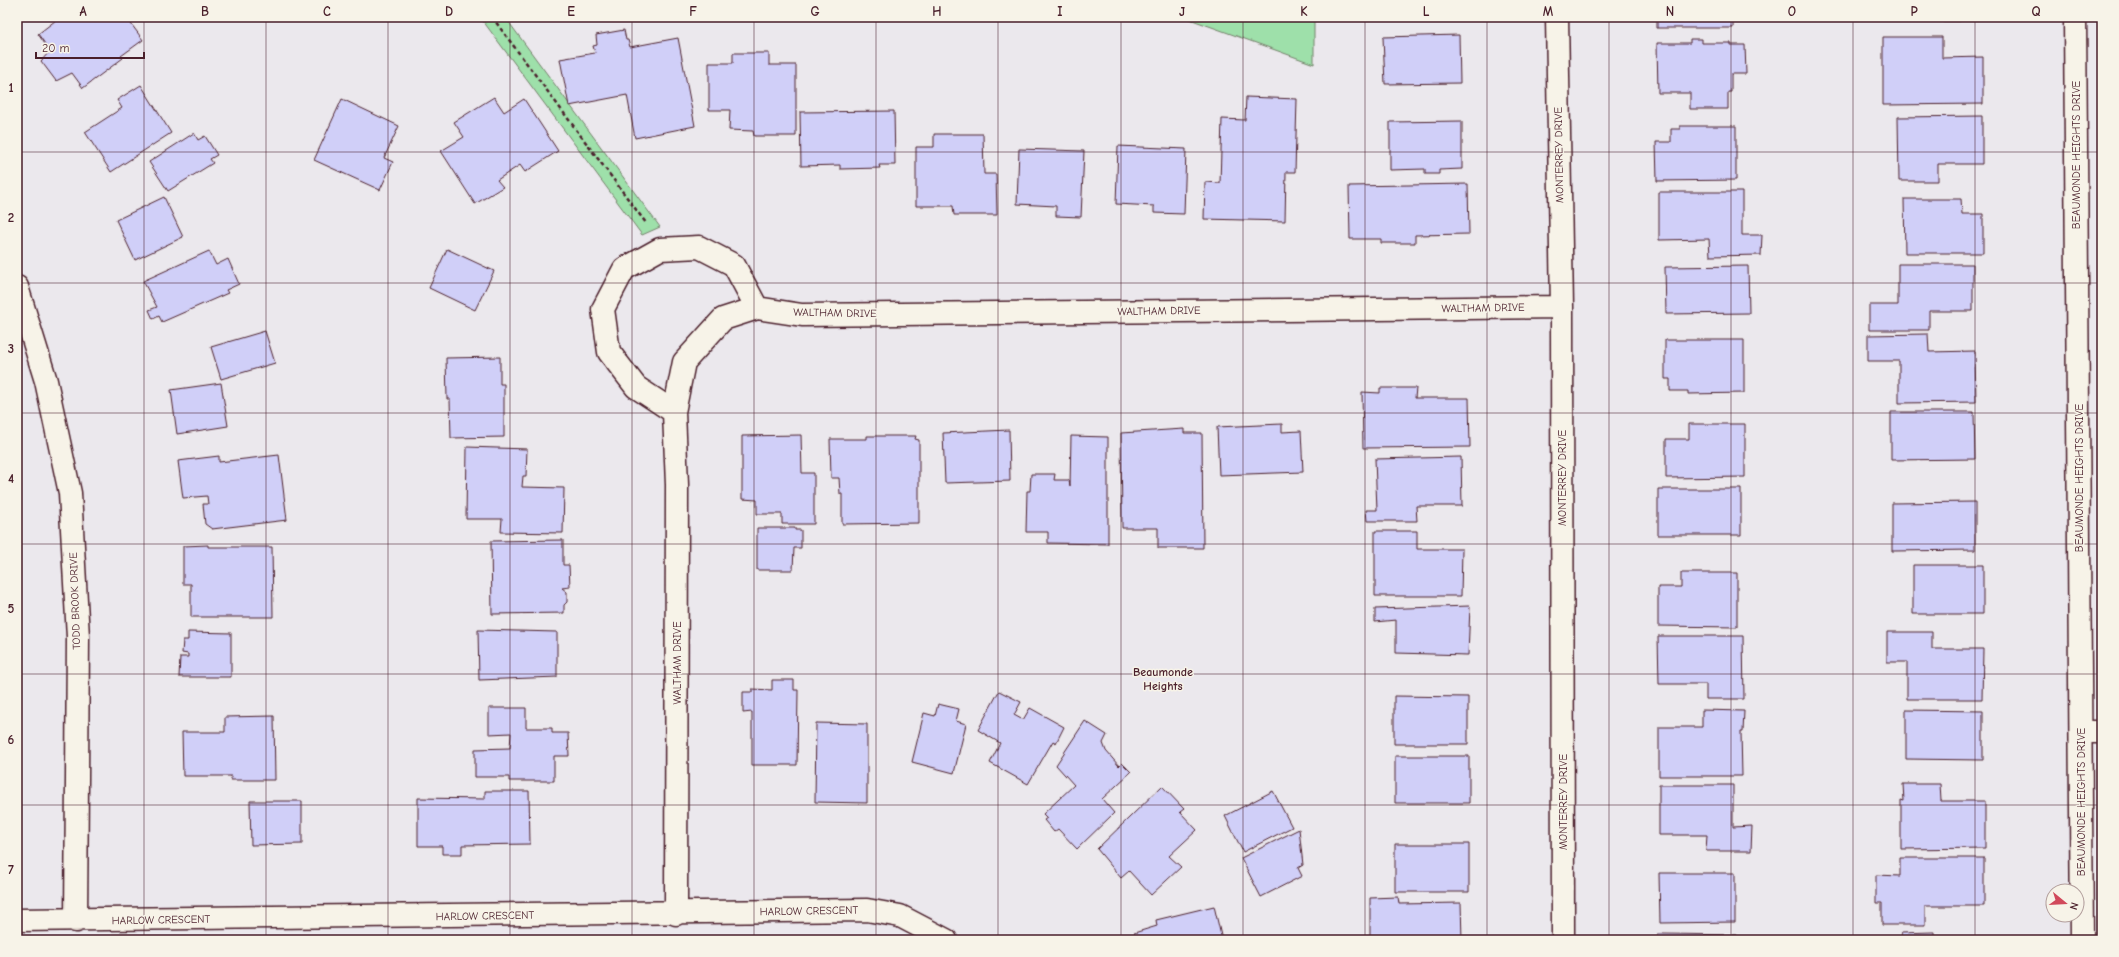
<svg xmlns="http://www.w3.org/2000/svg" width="2119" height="957" viewBox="0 0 2119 957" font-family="'Comic Neue',sans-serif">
  <rect width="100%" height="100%" fill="#ebe8ed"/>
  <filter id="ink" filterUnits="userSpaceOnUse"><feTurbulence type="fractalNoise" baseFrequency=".025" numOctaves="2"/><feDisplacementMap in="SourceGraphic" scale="8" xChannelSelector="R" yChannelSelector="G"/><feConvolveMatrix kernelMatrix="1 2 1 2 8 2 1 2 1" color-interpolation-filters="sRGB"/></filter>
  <g filter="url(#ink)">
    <path fill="#9ee0aa" stroke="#74806a" d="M480,17H505L660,227L642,235Z
      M1184,17H1314V64Z"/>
    <path fill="#d0cff8" stroke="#4a1f2b" d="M60,17H91L95,22L102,17H126L143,40L121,56L123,58L83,88L72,73L56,81L41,61L50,51L38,34Z
      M1657,17H1733V28H1657Z
      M1905,17H1960V21H1905Z
      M624,30L626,40H628L630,47L678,38L695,126L635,138L627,95L569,106L560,59L595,53L593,46L597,45L596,35Z
      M1459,35L1460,83L1385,84L1383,37Z
      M1883,37H1942V58L1983,57V104L1883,105Z
      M1690,39H1702V43H1731V45H1745L1746,74H1731V92H1728V109H1690V93H1658L1657,43H1690Z
      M733,53H769V65H796V136H754L753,131L729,130L730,110H709V63H733Z
      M141,85L171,133L111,172L85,132L122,108L117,100Z
      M494,97L504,112L524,99L558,151L525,172L520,165L497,180L503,187L475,204L441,151L464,137L454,122Z
      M1246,97L1297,99L1295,172H1286L1285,221L1204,219L1205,182L1220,183L1222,119L1245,120Z
      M342,99L399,126L384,158L393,162L380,190L314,160Z
      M894,111L895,165H879L880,168L840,169V165L801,166L800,112Z
      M1982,116V164H1938V181H1899L1898,117Z
      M1462,121V169L1439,170V174H1425V169L1390,170V122Z
      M1680,126H1736V180L1657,181L1656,142H1671V129H1680Z
      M194,133L198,140L205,136L217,155L210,159L213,163L168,191L149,162Z
      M934,134H983L984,174H996L997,215H954L953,206H916V147H934Z
      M1118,146L1186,149L1184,214L1154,213V206L1116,204Z
      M1019,149L1084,151L1081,217L1056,216V206L1017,204Z
      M1468,184L1469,234L1415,235V243H1381V239H1350L1349,186Z
      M1659,192H1742V235H1762L1761,255L1710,256L1709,239L1659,240Z
      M164,197L183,237L135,260L116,220Z
      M1904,199H1961L1962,214H1983V253H1905Z
      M447,249L494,271L475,310L429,288Z
      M209,251L216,265L228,259L239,284L226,290L228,293L162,322L159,316L153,319L149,310L157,307L143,281Z
      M1898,264H1973V311H1929V330H1869V305H1898Z
      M1748,266L1749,313L1666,314L1665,267Z
      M265,331L275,363L221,379L211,347Z
      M1928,334L1929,352L1975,351L1976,402L1899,403V361H1868V335Z
      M1665,340H1744V393L1688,394V391H1670V379H1665Z
      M500,357V384H504V437L451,438L450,399H447L446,358Z
      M221,383L228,426L177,434L171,390Z
      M1380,388H1416L1415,398H1469L1470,447L1363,448L1362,392L1380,393Z
      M1891,412H1974L1975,459L1891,460Z
      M1282,424V432L1301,431L1303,472L1219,475L1217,427Z
      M1689,424H1745V477L1666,478V439H1689Z
      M1184,429V433H1202L1203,548H1158V528H1122L1121,433Z
      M1009,430L1010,481L945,483L943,433Z
      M801,435L802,473H814V524H782V514H757V500L742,499V436Z
      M867,436H916L915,439L919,440V523L842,524V494H840L839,478H831L830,439H867Z
      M1071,436L1108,437V544L1048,543V532H1026L1027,491H1030L1031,474H1055L1054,480H1069L1070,486Z
      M467,447L527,449L526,476H523L522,487L564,488L563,533L501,532L502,519H466Z
      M279,455L287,520L212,529L205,524L203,504H208L207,496L183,498L178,461L219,456V462Z
      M1461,457L1462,506H1416L1417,521H1367L1366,510H1377L1375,459Z
      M1658,489H1741V535H1658Z
      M1975,502V550L1892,551V503Z
      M757,528H795V530H801V548H794L793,570H757Z
      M1375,531H1417V549H1462L1461,596H1375Z
      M563,540V565H569L570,587L562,588L567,592V602L564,605V613L492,614L491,541Z
      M208,545V547H272L273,617H191V584H183V546Z
      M1913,565H1983V614H1913Z
      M1681,573H1737V627L1658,626V587H1681Z
      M1470,606L1468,655L1396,653V620L1375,622V609Z
      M478,630L557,632V677L479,680Z
      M188,632L231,633V677H179L180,657H188V654L182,653L183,640H188Z
      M1887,632H1932V649H1983L1982,699H1907V662H1887Z
      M1658,636H1743L1744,699H1706V684H1659Z
      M772,680H794V690H798L797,765H752V712L743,713V692H752V689L772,690Z
      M999,691L1021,702L1014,715L1023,720L1030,708L1064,727L1056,743L1053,741L1028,784L990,763L1000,743L978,730Z
      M1394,696L1468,697V744H1394Z
      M938,704L959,709L956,721L966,724L954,773L912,762L924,713L935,716Z
      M489,708H526V728H552V733H568L569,756H554V781H509V777H475V749L510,748L511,733L489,734Z
      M1702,710L1744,711L1743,732H1741L1742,776H1659V727H1702Z
      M1906,710L1983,711V760L1906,759Z
      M274,716L275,780H231V776H183L182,732H225V717Z
      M1085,721L1107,735L1103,743L1106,751L1119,766L1122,763L1131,772L1102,799L1114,813L1077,849L1058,829L1054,832L1044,820L1047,818L1043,814L1074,785L1056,765Z
      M816,723L867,724V803L815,802Z
      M1395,756H1469V803H1395Z
      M1903,784H1940L1941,801H1985V848L1901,849V800L1904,801Z
      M1659,785H1733V827L1752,826L1751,851H1706L1707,835H1659Z
      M1162,786L1184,809L1180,812L1197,830L1169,856L1181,867L1151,895L1129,871L1121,878L1097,849Z
      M485,791H529L530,844L462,845V854H442V846H418V798L485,799Z
      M1273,791L1292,827L1243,852L1225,816Z
      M250,801H302V844L251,845Z
      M1299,829L1303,865L1298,868L1302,876L1261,897L1241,858Z
      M1395,844H1469V892H1395Z
      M1900,858H1984V906H1925V925H1882V903H1876V875L1900,876Z
      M1659,873H1735V922L1660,923Z
      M1398,897L1399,904L1461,903L1462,940H1370V898Z
      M1214,906L1222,940H1136L1134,933L1157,926L1156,920Z
      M1934,932V940H1902L1901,933Z
      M1658,934L1737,935V940H1658Z"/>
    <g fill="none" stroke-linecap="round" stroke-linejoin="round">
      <g stroke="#4a1f2b" stroke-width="25">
        <path id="street" d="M1557,17L1562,307L1563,940
          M2075,17L2082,940
          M17,287L46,381L70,493L78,637L76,921
          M674,412L684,362L723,319L757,308
          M2081,732H2102
          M676,914L677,485L674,412L636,387L609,352L603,309L624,269L660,249L699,247L734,265L757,308L802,315L1562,307
          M17,920L867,910L900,916L946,940"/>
      </g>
      <path stroke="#4a1f2b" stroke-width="2.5" stroke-dasharray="4 3" stroke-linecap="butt" d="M492,17L646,223"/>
      <use href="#street" stroke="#f7f3e8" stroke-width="22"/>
    </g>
  </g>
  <path fill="none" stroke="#4a1f2b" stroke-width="1" stroke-opacity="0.55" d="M144,17V940M266,17V940M388,17V940M510,17V940M632,17V940M754,17V940M876,17V940M998,17V940M1121,17V940M1243,17V940M1365,17V940M1487,17V940M1609,17V940M1731,17V940M1853,17V940M1975,17V940M17,152H2102M17,283H2102M17,413H2102M17,544H2102M17,674H2102M17,805H2102"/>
  <g text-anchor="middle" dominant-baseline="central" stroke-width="3" stroke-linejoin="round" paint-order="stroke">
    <g font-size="11" fill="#4a1f2b" stroke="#f7f3e8">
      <text transform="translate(1559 155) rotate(-91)">MONTERREY DRIVE</text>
      <text transform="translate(2076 155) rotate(-90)">BEAUMONDE HEIGHTS DRIVE</text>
      <text transform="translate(1483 308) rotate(-1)">WALTHAM DRIVE</text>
      <text transform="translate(1159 311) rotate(-1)">WALTHAM DRIVE</text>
      <text transform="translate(835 313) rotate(1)">WALTHAM DRIVE</text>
      <text transform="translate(1562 478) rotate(-90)">MONTERREY DRIVE</text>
      <text transform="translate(2079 478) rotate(-90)">BEAUMONDE HEIGHTS DRIVE</text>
      <text transform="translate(75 601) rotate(-92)">TODD BROOK DRIVE</text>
      <text transform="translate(677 663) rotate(-90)">WALTHAM DRIVE</text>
      <text transform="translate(1563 802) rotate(-90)">MONTERREY DRIVE</text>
      <text transform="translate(2081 802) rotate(-90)">BEAUMONDE HEIGHTS DRIVE</text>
      <text transform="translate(809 911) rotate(-1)">HARLOW CRESCENT</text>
      <text transform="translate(485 916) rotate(-1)">HARLOW CRESCENT</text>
      <text transform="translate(161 920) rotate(-1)">HARLOW CRESCENT</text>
    </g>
    <g font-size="12" font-weight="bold" fill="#4a1f2b" stroke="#f7f3e8">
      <text x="1163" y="672">Beaumonde<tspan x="1163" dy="14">Heights</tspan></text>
    </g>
  </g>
  <rect width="2119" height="957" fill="none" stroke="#f7f3e8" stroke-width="44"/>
  <g transform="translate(2065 903) rotate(108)"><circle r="19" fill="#f7f3e8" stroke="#b29e9c"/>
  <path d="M0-3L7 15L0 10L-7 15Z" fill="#d1495b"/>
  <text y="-6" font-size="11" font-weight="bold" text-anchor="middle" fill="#4a1f2b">N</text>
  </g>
  <path d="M36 52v6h108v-6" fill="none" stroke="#4a1f2b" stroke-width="2"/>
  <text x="42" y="52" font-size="12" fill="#4a1f2b" stroke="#f7f3e8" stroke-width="3" paint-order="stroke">20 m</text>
  <rect x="22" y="22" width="2075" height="913" fill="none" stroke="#4a1f2b" stroke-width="1.5"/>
  <g font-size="13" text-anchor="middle" font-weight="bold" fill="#4a1f2b">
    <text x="83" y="16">A</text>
    <text x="205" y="16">B</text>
    <text x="327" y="16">C</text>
    <text x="449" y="16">D</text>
    <text x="571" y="16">E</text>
    <text x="693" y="16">F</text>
    <text x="815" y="16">G</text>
    <text x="937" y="16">H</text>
    <text x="1060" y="16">I</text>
    <text x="1182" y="16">J</text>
    <text x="1304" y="16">K</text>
    <text x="1426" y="16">L</text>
    <text x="1548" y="16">M</text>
    <text x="1670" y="16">N</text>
    <text x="1792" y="16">O</text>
    <text x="1914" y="16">P</text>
    <text x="2036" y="16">Q</text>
    <text x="11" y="92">1</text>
    <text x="11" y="222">2</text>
    <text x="11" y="353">3</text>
    <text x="11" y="483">4</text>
    <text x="11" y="613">5</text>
    <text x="11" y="744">6</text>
    <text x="11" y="874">7</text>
  </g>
</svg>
